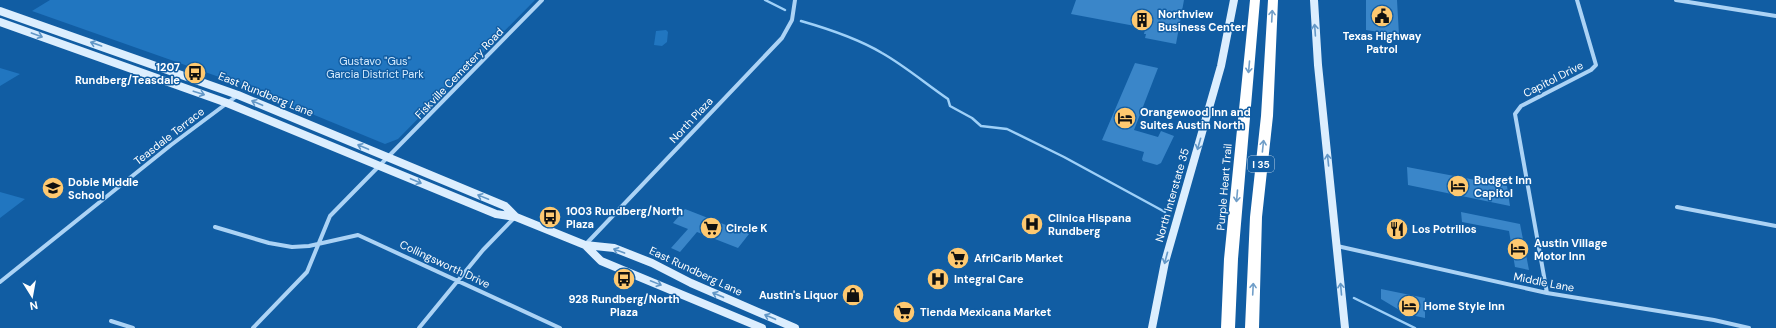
<svg xmlns="http://www.w3.org/2000/svg" width="1776" height="328" viewBox="0 0 1776 328" font-family="'DM Sans',sans-serif">
  <rect width="100%" height="100%" fill="#115da3"/>
  <path fill="#2176c0" d="M50,0H535L398,139L385,144L239,84L32,11Z
    M666,30L668,32L667,42L662,46L654,45L656,31Z
    M0,68L20,74L0,86Z
    M0,192L25,199L0,218Z"/>
  <g fill="none" stroke-linecap="round" stroke-linejoin="round">
    <path stroke="#9ed0f8" stroke-width="2.5" d="M765,0L785,10
      M801,21C829,29 857,38 882,53C905,66 926,84 948,99L950,106L972,118L981,126L1007,129L1064,157L1165,212
      M1354,298L1415,328"/>
  </g>
  <path fill="#3a86c9" d="M1076,0H1184L1176,44L1145,38L1146,34H1144L1145,29L1135,27V26L1071,14Z
    M1366,0H1397L1399,35L1366,30Z
    M1135,63L1158,68L1134,130L1158,137L1161,131L1174,136L1161,163L1157,165L1143,161L1142,159L1144,152L1102,140Z
    M1407,167L1507,186L1510,206L1408,185Z
    M685,209L749,234L738,248L697,232L680,252L671,248L688,229L673,223Z
    M1461,212L1520,224L1529,270L1515,267L1509,231L1462,222Z
    M1381,289L1425,298V318L1406,314L1381,299Z"/>
  <g fill="none" stroke-linecap="round" stroke-linejoin="round">
    <path stroke="#acd3f5" stroke-width="4" d="M1676,0L1776,16
      M1677,207L1776,226
      M215,227L269,243L292,247L309,246L358,235L560,328
      M586,244L782,38L792,20L795,0
      M1337,246L1547,293L1714,320L1749,328
      M0,282L171,145L238,95
      M1547,293L1515,114L1521,106L1591,70L1596,65L1577,0
      M111,321L133,328
      M253,328L307,272L330,216L542,0
      M419,328L483,250L515,217"/>
    <path stroke="#dceefe" stroke-width="8" d="M1314,0L1318,65L1345,328
      M0,11L238,95L505,206L516,217
      M0,22L227,103L496,214L516,217L585,245L614,248L652,263L691,283L795,328
      M585,245L601,261L762,328
      M1152,328L1165,262L1221,66L1234,0"/>
    <path fill="#fff" fill-rule="evenodd" d="M1250,0H1260L1238,259L1235,328H1221L1224,259Z
      M1268,0H1278L1273,116L1262,217L1259,328H1245L1250,217L1261,116Z"/>
  </g>
  <defs><path id="oneway-shaft" d="M-6 0H5M1.5-3L5.5 0L1.5 3" fill="none" stroke-width="1.6" stroke-linecap="round" stroke-linejoin="round"/></defs>
  <g stroke="#709ec8">
    <use href="#oneway-shaft" transform="translate(1272 16) rotate(-87)"/>
    <use href="#oneway-shaft" transform="translate(1249 67) rotate(95)"/>
    <use href="#oneway-shaft" transform="translate(1263 146) rotate(-84)"/>
    <use href="#oneway-shaft" transform="translate(1237 196) rotate(95)"/>
    <use href="#oneway-shaft" transform="translate(1253 289) rotate(-87)"/>
  </g>
  <g stroke="#6297c7">
    <use href="#oneway-shaft" transform="translate(1315 30) rotate(-94)"/>
    <use href="#oneway-shaft" transform="translate(37 35) rotate(20)"/>
    <use href="#oneway-shaft" transform="translate(96 44) rotate(-161)"/>
    <use href="#oneway-shaft" transform="translate(199 93) rotate(18)"/>
    <use href="#oneway-shaft" transform="translate(257 103) rotate(-157)"/>
    <use href="#oneway-shaft" transform="translate(1199 144) rotate(106)"/>
    <use href="#oneway-shaft" transform="translate(363 147) rotate(-157)"/>
    <use href="#oneway-shaft" transform="translate(1328 160) rotate(-96)"/>
    <use href="#oneway-shaft" transform="translate(416 181) rotate(23)"/>
    <use href="#oneway-shaft" transform="translate(483 197) rotate(-158)"/>
    <use href="#oneway-shaft" transform="translate(619 251) rotate(-160)"/>
    <use href="#oneway-shaft" transform="translate(1166 258) rotate(105)"/>
    <use href="#oneway-shaft" transform="translate(656 283) rotate(22)"/>
    <use href="#oneway-shaft" transform="translate(1341 289) rotate(-95)"/>
    <use href="#oneway-shaft" transform="translate(718 295) rotate(-157)"/>
    <use href="#oneway-shaft" transform="translate(770 317) rotate(-157)"/>
  </g>
  <defs>
    <g id="civic-disc" transform="scale(1.15)"><circle r="9.5" fill="#ffc970" stroke="#115da3"/><path d="M-.6-6.5H3V-4.5H.6V-3L4-1V1h2V6H-6V1h2V-1L-.6-3ZM-1.2 2.5V6h2.4V2.5Z" fill="#111"/></g>
    <g id="building-disc" transform="scale(1.15)"><circle r="9.5" fill="#ffc970" stroke="#115da3"/><path d="M-4-6H4V6H1V3H-1V6H-4ZM-2.5-4.3h1.7v1.8h-1.7ZM.8-4.3h1.7v1.8H.8ZM-2.5-1h1.7V.8h-1.7ZM.8-1h1.7V.8H.8Z" fill="#111"/></g>
    <g id="bus-disc" transform="scale(1.15)"><circle r="9.5" fill="#ffc970" stroke="#115da3"/><path d="M-5-6H5V4H4V6H2V4H-2V6H-4V4H-5ZM-3.5-4V0h7V-4ZM-3.5 1.2v1.5H-2V1.2ZM2 1.2v1.5H3.5V1.2Z" fill="#111"/></g>
    <g id="hotel-disc" transform="scale(1.15)"><circle r="9.5" fill="#ffc970" stroke="#115da3"/><path d="M-6-4.5h1.5V1H6V5H4.5V3h-9V5H-6ZM-4 0a1.8 1.8 0 1 1 3.6 0ZM.5 0V-2.5h3Q6-2.5 6 0Z" fill="#111"/></g>
    <g id="school-disc" transform="scale(1.15)"><circle r="9.5" fill="#ffc970" stroke="#115da3"/><path d="M0-5L7-2L0 1L-7-2ZM-4 1L0 2.5L4 1V4Q0 6-4 4Z" fill="#111"/></g>
    <g id="hospital-disc" transform="scale(1.15)"><circle r="9.5" fill="#ffc970" stroke="#115da3"/><path d="M-5-5h3v3.5h4V-5h3V5h-3V1.5h-4V5h-3Z" fill="#111"/></g>
    <g id="supermarket-disc" transform="scale(1.15)"><circle r="9.5" fill="#ffc970" stroke="#115da3"/><path d="M-6-5.5h2.5l.6 2H6L4.5 2H-2.5L-4.4-4H-6ZM-1.5 3.2a1.3 1.3 0 1 0 .1 0ZM3 3.2a1.3 1.3 0 1 0 .1 0Z" fill="#111"/></g>
    <g id="restaurant-disc" transform="scale(1.15)"><circle r="9.5" fill="#ffc970" stroke="#115da3"/><path d="M-5-6h1v4h1v-4h1v4h1v-4h1v5L-1.5 .5V6h-2V.5L-5-1ZM5-6V6H3V1.5H1.5Q1.5-4 5-6Z" fill="#111"/></g>
    <g id="shop-disc" transform="scale(1.15)"><circle r="9.5" fill="#ffc970" stroke="#115da3"/><path d="M-5-2.5h2.3a2.7 3.5 0 0 1 5.4 0H5L5.5 6h-11ZM-1.5-2.5h3a1.5 2.3 0 0 0-3 0Z" fill="#111"/></g>
  </defs>
  <g fill-rule="evenodd">
    <use href="#civic-disc" x="1382" y="16"/>
    <use href="#building-disc" x="1142" y="20"/>
    <use href="#bus-disc" x="195" y="73"/>
    <use href="#hotel-disc" x="1125" y="118"/>
    <use href="#hotel-disc" x="1458" y="186"/>
    <use href="#school-disc" x="53" y="188"/>
    <use href="#bus-disc" x="550" y="217"/>
    <use href="#hospital-disc" x="1032" y="224"/>
    <use href="#supermarket-disc" x="711" y="228"/>
    <use href="#restaurant-disc" x="1397" y="229"/>
    <use href="#hotel-disc" x="1518" y="249"/>
    <use href="#supermarket-disc" x="958" y="258"/>
    <use href="#bus-disc" x="624" y="279"/>
    <use href="#hospital-disc" x="938" y="279"/>
    <use href="#shop-disc" x="853" y="295"/>
    <use href="#hotel-disc" x="1409" y="306"/>
    <use href="#supermarket-disc" x="904" y="312"/>
  </g>
  <g text-anchor="middle" dominant-baseline="central" stroke-width="3" stroke-linejoin="round" paint-order="stroke">
    <rect fill="#115da3" stroke="#b8cee3" stroke-width="1" x="1248" y="156" width="26" height="16" rx="3"/>
    <g font-size="10" font-weight="bold" fill="#fff">
      <text x="1261" y="164">I 35</text>
    </g>
    <g font-size="11" font-weight="bold" fill="#fff" stroke="#115da3" text-anchor="start">
      <text x="1158" y="14">Northview<tspan x="1158" dy="13">Business Center</tspan></text>
      <text x="1382" y="36" text-anchor="middle">Texas Highway<tspan x="1382" dy="13">Patrol</tspan></text>
      <text x="180" y="67" text-anchor="end">1207<tspan x="180" dy="13">Rundberg/Teasdale</tspan></text>
      <text x="1140" y="112">Orangewood Inn and<tspan x="1140" dy="13">Suites Austin North</tspan></text>
      <text x="1474" y="180">Budget Inn<tspan x="1474" dy="13">Capitol</tspan></text>
      <text x="68" y="182">Dobie Middle<tspan x="68" dy="13">School</tspan></text>
      <text x="566" y="211">1003 Rundberg/North<tspan x="566" dy="13">Plaza</tspan></text>
      <text x="1048" y="218">Clinica Hispana<tspan x="1048" dy="13">Rundberg</tspan></text>
      <text x="726" y="228">Circle K</text>
      <text x="1412" y="229">Los Potrillos</text>
      <text x="1534" y="243">Austin Village<tspan x="1534" dy="13">Motor Inn</tspan></text>
      <text x="974" y="258">AfriCarib Market</text>
      <text x="954" y="279">Integral Care</text>
      <text x="838" y="295" text-anchor="end">Austin's Liquor</text>
      <text x="624" y="299" text-anchor="middle">928 Rundberg/North<tspan x="624" dy="13">Plaza</tspan></text>
      <text x="1424" y="306">Home Style Inn</text>
      <text x="920" y="312">Tienda Mexicana Market</text>
    </g>
    <g font-size="11" fill="#d5ebfe" stroke="#115da3">
      <text x="375" y="61">Gustavo "Gus"<tspan x="375" dy="13">Garcia District Park</tspan></text>
    </g>
    <g font-size="11" fill="#fff" stroke="#115da3">
      <text transform="translate(459 73) rotate(-46)">Fiskville Cemetery Road</text>
      <text transform="translate(1553 79) rotate(-27)">Capitol Drive</text>
      <text transform="translate(266 94) rotate(22)">East Rundberg Lane</text>
      <text transform="translate(691 120) rotate(-47)">North Plaza</text>
      <text transform="translate(169 136) rotate(-38)">Teasdale Terrace</text>
      <text transform="translate(1224 187) rotate(-85)">Purple Heart Trail</text>
      <text transform="translate(1172 195) rotate(-74)">North Interstate 35</text>
      <text transform="translate(445 264) rotate(25)">Collingsworth Drive</text>
      <text transform="translate(696 271) rotate(25)">East Rundberg Lane</text>
      <text transform="translate(1544 282) rotate(11)">Middle Lane</text>
    </g>
  </g>
  <g transform="translate(32 296) rotate(169)" stroke="#115da3" stroke-width="3" paint-order="stroke">
  <path d="M0-3L7 15L0 10L-7 15Z" fill="#ffffff"/>
  <text y="-6" font-size="11" font-weight="bold" text-anchor="middle" fill="#ffffff">N</text>
  </g>
</svg>
